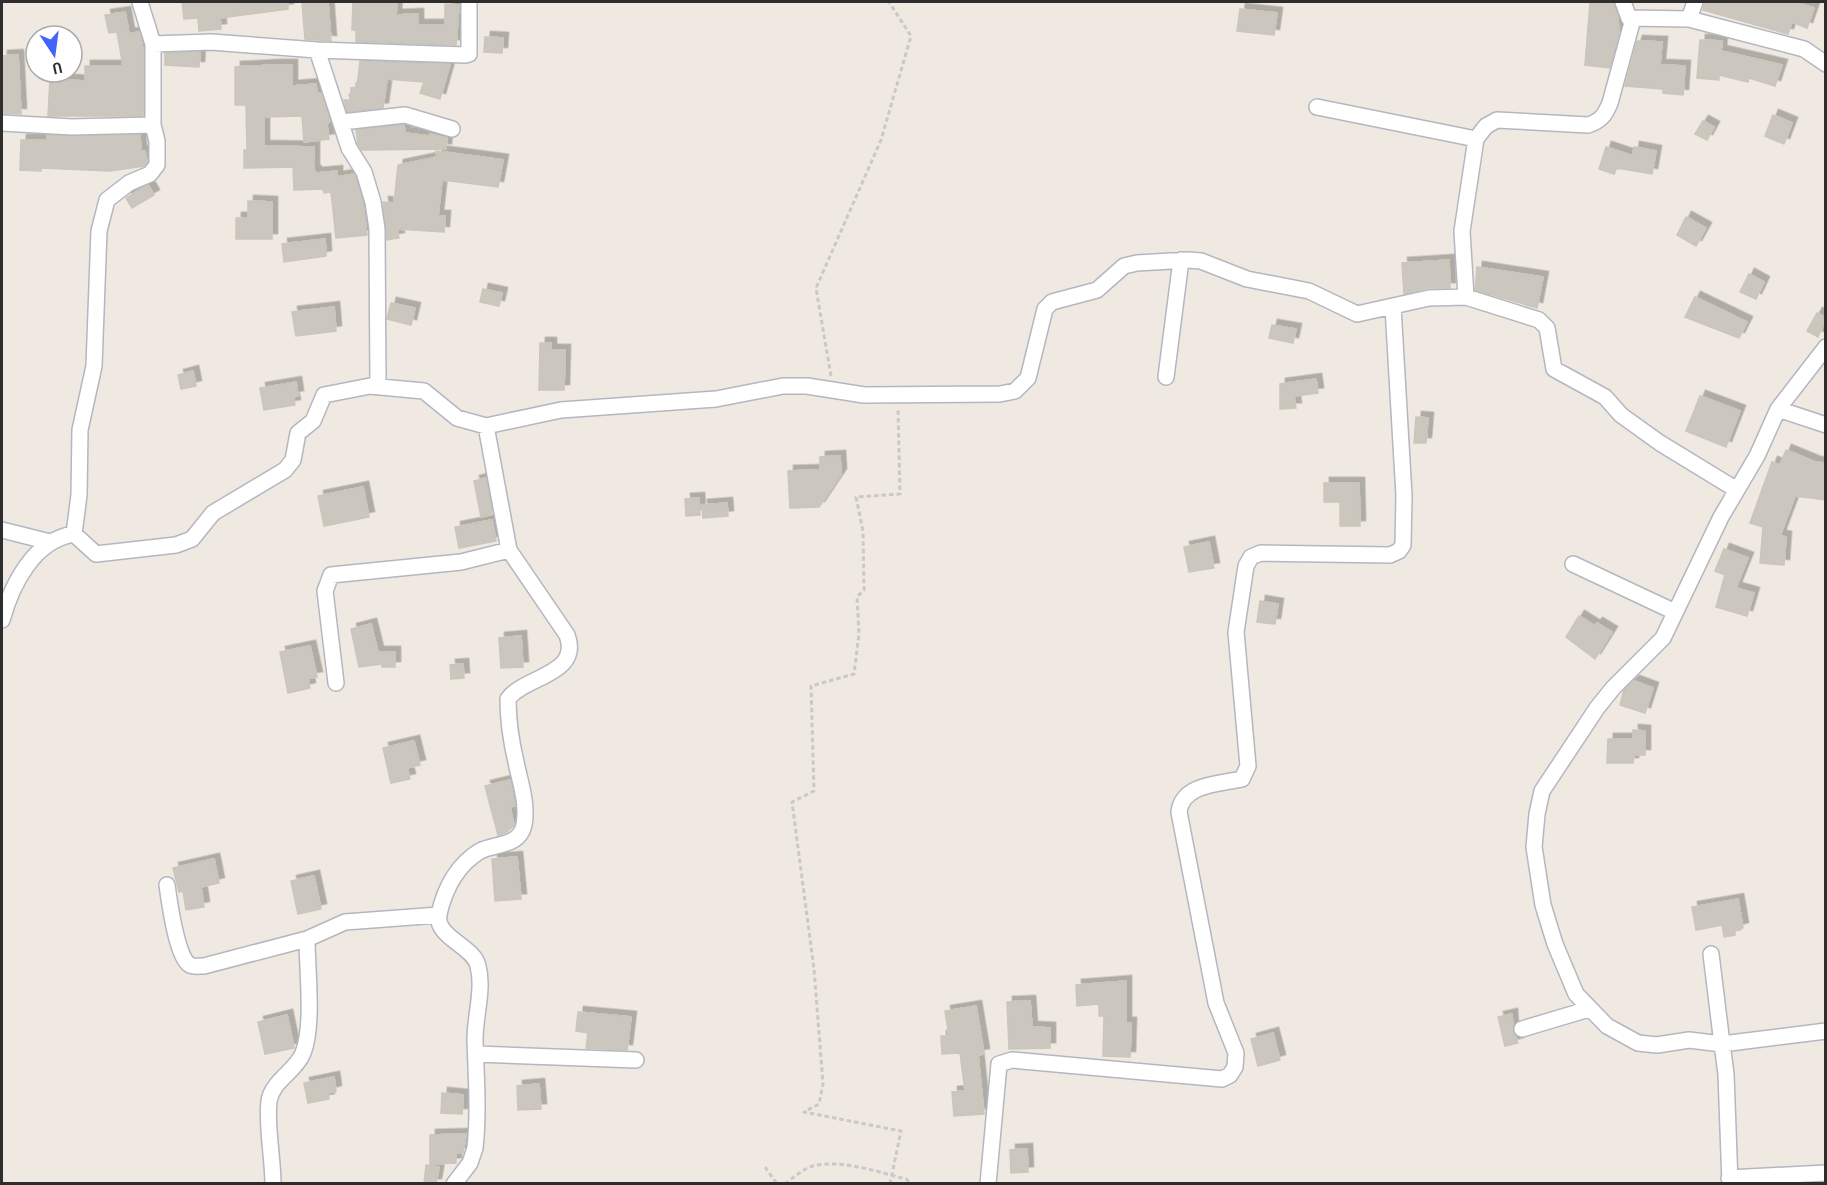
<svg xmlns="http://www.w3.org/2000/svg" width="1827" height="1185" viewBox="0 0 1827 1185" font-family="'Archivo Narrow',sans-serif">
  <defs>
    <filter id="shadow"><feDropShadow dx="5.5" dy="-5.5" stdDeviation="0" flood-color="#0004"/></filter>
  </defs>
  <rect width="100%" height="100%" fill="#efe9e1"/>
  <path fill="#cbc7bf" stroke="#cbc5ba" stroke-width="1.5" filter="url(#shadow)" d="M182,2H288V9L220,18L221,29L199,31L198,18L184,19Z
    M302,2H328L331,41L305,39Z
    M353,2H397L396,15L418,14V25H445V4L459,5L456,45L356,42V30H352Z
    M1590,2H1613L1618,18L1619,33L1610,68L1585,65Z
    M1705,2H1795L1814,8L1807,28L1792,22L1788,34L1703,10Z
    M1240,9L1277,13L1274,35L1237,31Z
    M125,12L129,34L139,32L143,49V116H48L50,79L85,81V66H123L117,32L109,33L105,15Z
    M485,37L503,38L502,53L484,52Z
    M1700,40L1722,41L1721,51L1782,65L1775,86L1749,78L1748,82L1719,75V80L1697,78Z
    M1637,41L1662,42L1660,65L1685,66L1683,95L1663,93V89L1625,86Z
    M200,52L199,67L165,65V53Z
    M18,55L21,114L2,113V56Z
    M360,61L450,64L440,99L420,93L424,82L387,79L383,108L347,112L344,100H351V88L357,87Z
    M274,65H292V86L316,84L317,94L321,93L330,120L327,125L329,139L304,142L302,116L264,117V146L314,147V170L317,173L337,171V177L354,174L363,204L367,235L336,238L331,192L324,193L323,189L294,190L293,167L244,168V150H247L246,105H235V67Z
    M1773,115L1792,123L1784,144L1765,136Z
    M1703,121L1714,127L1707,140L1695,134Z
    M404,125L405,133L429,136L430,134L447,138L446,149L362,150L358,144L356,130Z
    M47,135H140L141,152L145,151L147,162L144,166L110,171L41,168V171L20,170L21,140H47Z
    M1606,147L1633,156L1634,147L1656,151L1652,174L1617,168L1614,174L1599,169Z
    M436,151L503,160L498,187L442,180L438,216H445L444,232L397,229L399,238L387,240L383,202L394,203L398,165L437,157Z
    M148,185L154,195L132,208L126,198Z
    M248,201L272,202V239H236V218H248Z
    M1686,217L1706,228L1696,246L1677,235Z
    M325,239L326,256L284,262L282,244Z
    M1449,260L1450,288H1427L1404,294L1402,263Z
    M1477,267L1543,277L1537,308L1475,290Z
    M1749,274L1764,282L1756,299L1740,292Z
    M483,289L502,293L499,306L480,302Z
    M1695,297L1747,322L1739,338L1685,317Z
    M391,303L415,308L411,325L387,319Z
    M334,307L336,331L296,336L292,312Z
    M1817,313L1826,318L1818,337L1807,331Z
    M1272,325L1296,329L1293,343L1269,338Z
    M540,343H551V350H565L564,390H539Z
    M193,371L196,386L181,389L178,375Z
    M1316,379L1318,393L1294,396L1296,408L1280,409V384Z
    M296,382L298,396L293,397L295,405L264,410L260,388Z
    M1700,396L1740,411L1726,447L1686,431Z
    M1416,417L1428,418L1426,443H1414Z
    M1786,450L1815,462L1826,463V500L1795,496L1780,536L1786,537L1784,565L1760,563L1763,527L1750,523L1772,462L1780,465Z
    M840,456L841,474L819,507L790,508L788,471L820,470V457Z
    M486,478L492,514L481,517L474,481Z
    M1324,483H1359L1360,526H1340V502H1324Z
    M363,487L369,517L324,526L318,496Z
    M699,498L700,515L686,516L685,499Z
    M727,503L728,516L703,518L702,505Z
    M492,520L496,541L459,548L455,527Z
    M1209,542L1214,568L1189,572L1184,547Z
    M1724,549L1748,558L1736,588L1754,593L1747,616L1716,607L1725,575L1715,571Z
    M1260,601L1278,604L1275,624L1257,622Z
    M1579,616L1595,626L1597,623L1612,632L1595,659L1566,637Z
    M371,624L378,652H395V667H382V664L359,667L351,629Z
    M521,636L523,667L501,668L499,638Z
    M310,646L317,677L308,678L310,688L288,693L280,652Z
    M463,664L464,678L451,679L450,665Z
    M1634,681L1653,688L1645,713L1620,705L1624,690Z
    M1633,730L1645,731V755H1634L1633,763H1607L1608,739H1633Z
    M414,741L420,765L407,768L410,779L391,783L383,748Z
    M510,780L515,806L510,807L514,825L507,832L498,835L485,786Z
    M517,857L521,899L495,901L492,859Z
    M214,859L219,883L201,887L204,907L186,910L183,891L179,892L173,868Z
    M314,876L321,909L298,914L291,881Z
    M1738,899L1743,928L1735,930V935L1724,937L1722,925L1696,930L1692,907Z
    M1126,981V1023H1131L1130,1057L1103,1056L1104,1016H1099V1004L1077,1006L1076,985Z
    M1030,1001L1032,1027L1050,1028V1048L1009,1049L1007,1002Z
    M976,1006L984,1054L978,1055L984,1114L954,1116L952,1092L965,1091L960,1053L942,1054L941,1036H949L945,1011Z
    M578,1012L631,1017L627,1050L586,1048L588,1033L576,1031Z
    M1512,1014L1513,1031L1518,1043L1505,1046L1498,1017Z
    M287,1015L294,1048L265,1054L258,1022Z
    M1273,1033L1280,1060L1258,1066L1251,1039Z
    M334,1077L336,1091L328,1093L329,1099L308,1103L304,1083Z
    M539,1084L541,1109L518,1110L517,1086Z
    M442,1093L463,1095L462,1114L441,1113Z
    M466,1134L463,1153H456V1163L430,1164V1135Z
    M1027,1149L1028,1172L1011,1173L1010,1150Z
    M426,1165L439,1167L436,1184H424Z"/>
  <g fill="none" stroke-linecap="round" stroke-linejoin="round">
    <g stroke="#b4b7c1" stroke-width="18">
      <path id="minor" d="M1623,2L1629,18L1689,19L1804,49L1826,64
        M1689,19L1695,2
        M153,44L211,42L317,50L466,55L469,54V2
        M317,50L349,148L364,172L373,202L377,229L378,387
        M1317,107L1476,139
        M342,122L405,115L452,129
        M2,123L72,127L153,125V44L140,2
        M153,125L157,141V165L150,174L129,183L107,200L99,231L94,366L80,430L79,495L74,534L96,554L176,545L192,539L213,513L285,470L293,460L298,433L313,421L324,395L370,386L424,391L457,418L486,426L561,410L716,399L783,386H807L864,395L1000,394L1015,391L1028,378L1045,309L1052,302L1097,290L1124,266L1137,263L1188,260L1201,261L1247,279L1309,291L1357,314L1429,298L1466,297L1539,320L1547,328L1554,369L1605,397L1621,415L1660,443L1737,490
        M1466,297L1462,231L1476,139L1486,126L1497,120L1588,125C1601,121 1605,115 1610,103L1633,19
        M1166,377L1181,260
        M1778,409L1826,425
        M2,530L50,542
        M1573,564L1675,612
        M2,620C12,584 34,540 74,534
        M336,683L325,591L331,575L461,562L509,550
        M167,885C169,899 177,960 190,965C193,967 200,966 204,966L307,939
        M1711,954L1722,1044L1826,1031
        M1522,1029L1589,1009
        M476,1054L636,1060
        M1729,1178L1826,1173
        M273,1184C273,1158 266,1125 269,1101C272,1081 296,1071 303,1053C314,1025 307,970 307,939L345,922L439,915
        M454,1184L470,1163L475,1148C479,1111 476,1075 475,1039C475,1016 484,989 478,966C474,946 434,937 439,914C445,888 457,865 480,851C496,843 519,847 524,825C528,804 520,782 516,762C511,741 508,719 508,699C524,676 582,675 567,635L509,550L486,426
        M988,1184L999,1064L1012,1060L1222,1079L1230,1075L1235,1067L1236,1053L1216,1003L1179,812C1182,784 1219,784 1242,779L1248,766L1236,632L1246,566L1251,557L1261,553L1390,555L1399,551L1403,545L1404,496L1393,307
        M1730,1184L1726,1074L1722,1044L1689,1040L1657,1045L1638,1043L1607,1026L1576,994L1555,944L1543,905L1534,847L1537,814L1542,791L1597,708L1613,688L1663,638L1721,517L1757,456L1778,409L1826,347"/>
    </g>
    <path stroke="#c9c9c9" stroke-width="3" stroke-dasharray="4.5 3" stroke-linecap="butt" d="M831,376L816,288L881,140L911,36L889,2
      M765,1167L777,1184
      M785,1184C794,1177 803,1169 813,1166C842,1159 878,1172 906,1179L912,1184
      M890,1184L901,1131L804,1112L819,1104L823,1084L814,969L792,802L814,791L811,686L854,674L859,634L857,597L864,590L863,531L856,497L900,494L898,408"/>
    <use href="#minor" stroke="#fff" stroke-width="15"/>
  </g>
  <rect width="1827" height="1185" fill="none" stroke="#2e2e2e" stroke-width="6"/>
  <g transform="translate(54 54) rotate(167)"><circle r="28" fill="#ffffff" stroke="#ababab" stroke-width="1.5"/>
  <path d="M0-4.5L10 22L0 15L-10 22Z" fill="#4264fb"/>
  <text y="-9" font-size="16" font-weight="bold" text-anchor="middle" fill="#2e2e2e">U</text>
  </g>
</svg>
